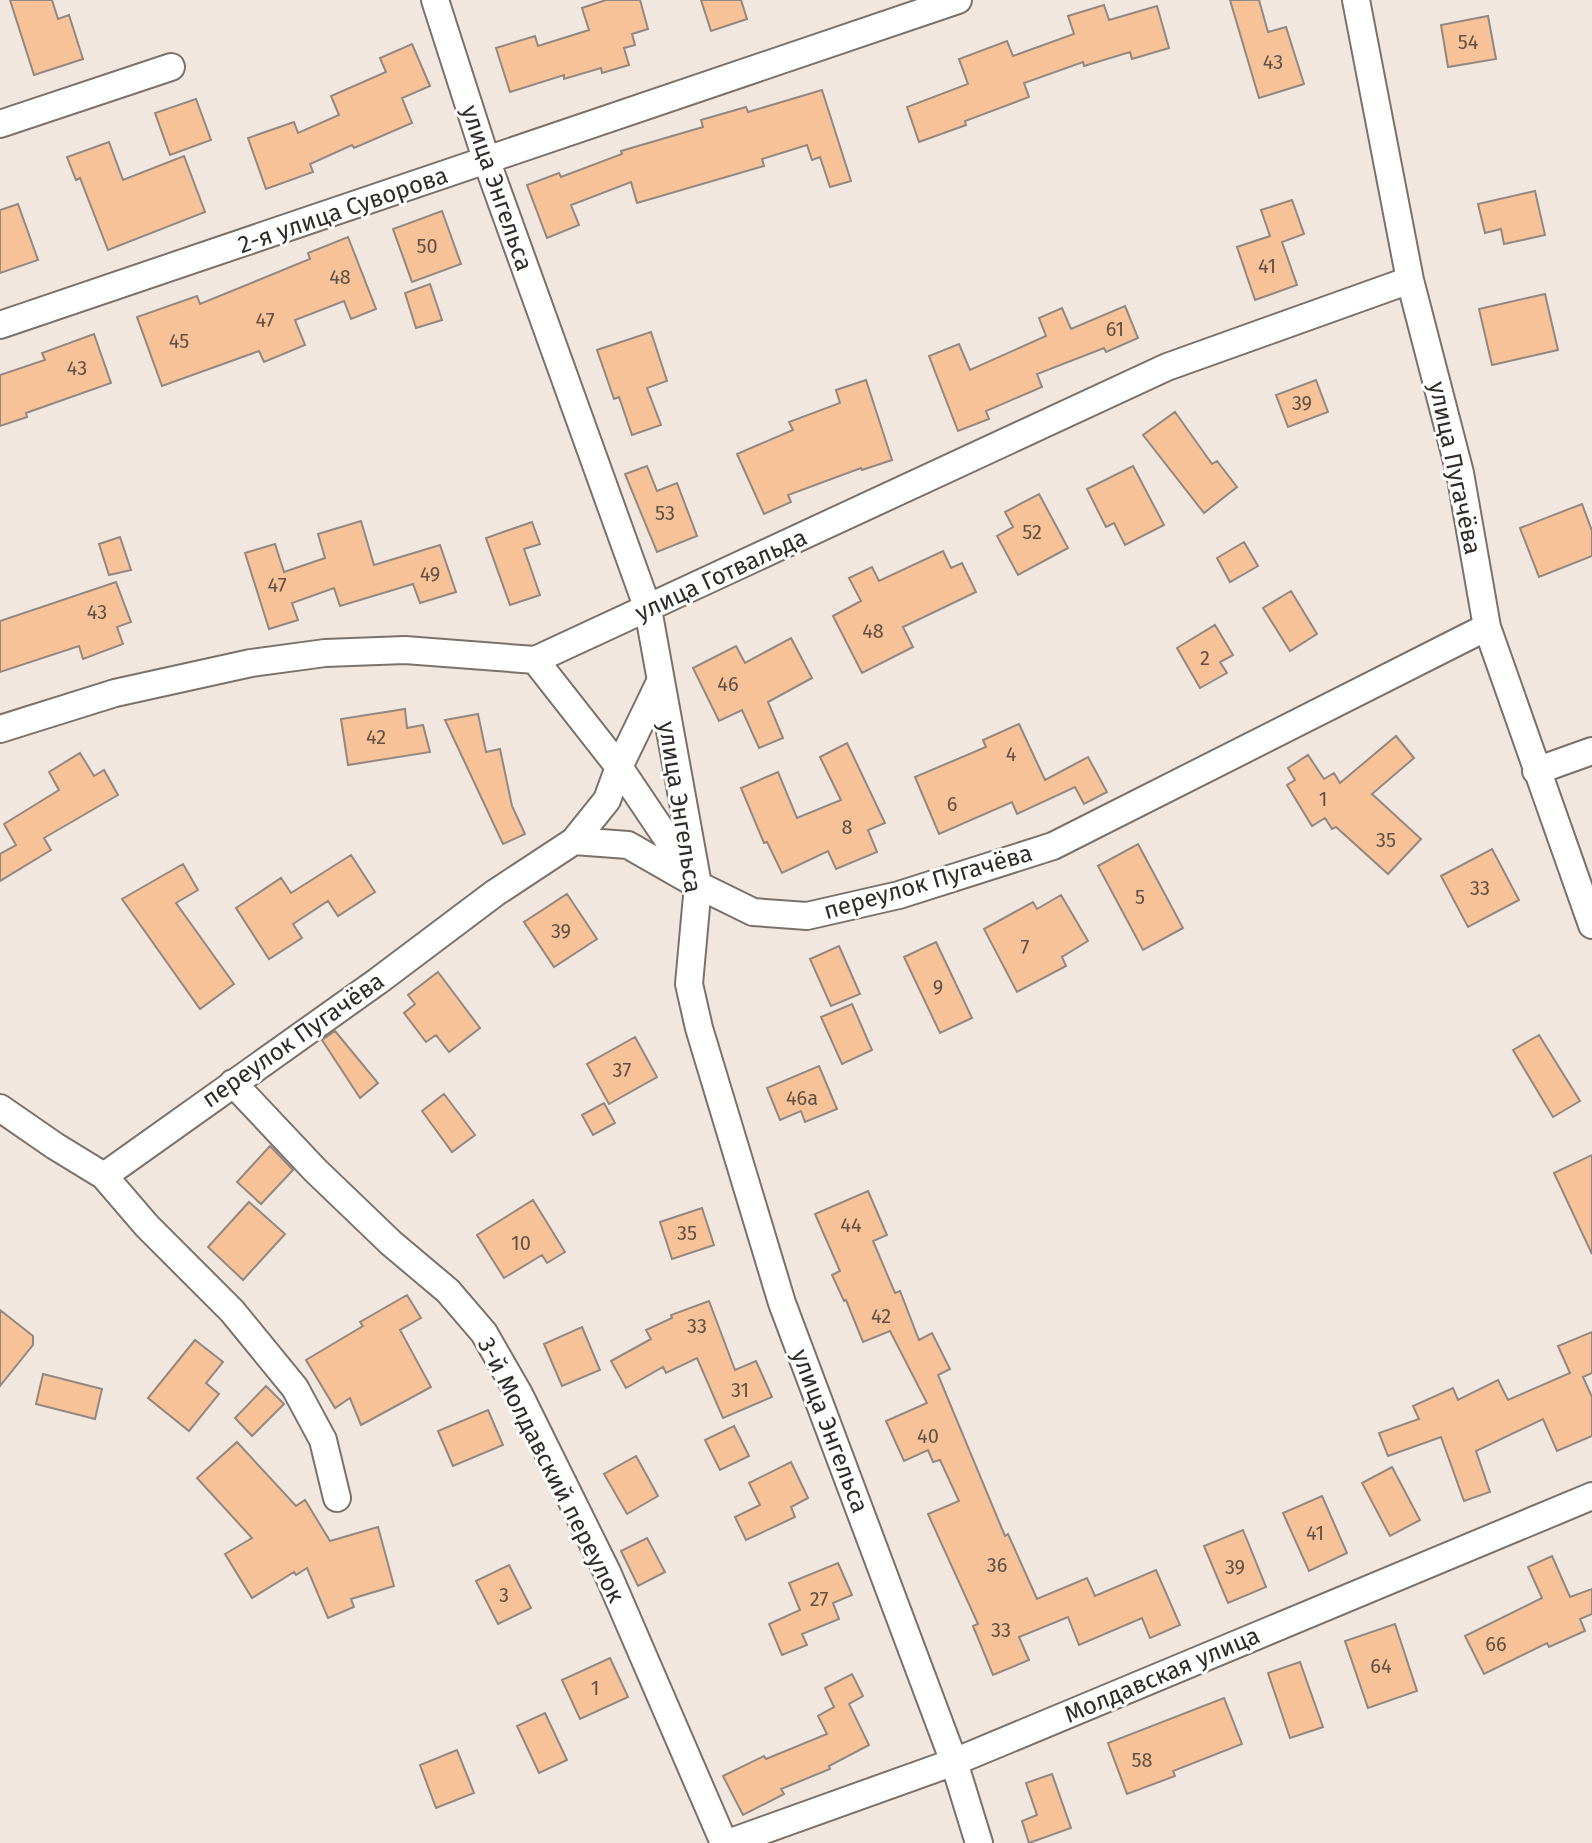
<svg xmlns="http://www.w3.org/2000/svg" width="1592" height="1843" viewBox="0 0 1592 1843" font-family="'Fira Sans',sans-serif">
  <rect width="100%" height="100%" fill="#f1e7df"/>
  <path fill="#f8c299" stroke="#928881" stroke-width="2" d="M10,0H52L58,19L69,15L83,59L34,75Z
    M606,0H640L648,29L632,34L635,45L624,48L629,65L602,73L601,68L564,79V75L510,92L496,48L535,36L538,46L589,30L582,8Z
    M701,0H741L747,19L711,31Z
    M1230,0H1259L1268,32L1286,27L1304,84L1259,98Z
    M1104,5L1109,20L1157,6L1169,48L1132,59L1130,52L1084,66L1083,62L1024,83L1029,97L965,121L966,125L919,142L907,107L968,84L959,59L1007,41L1013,56L1074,34L1068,16Z
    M1488,16L1496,59L1448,67L1441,25Z
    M412,44L430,86L402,98L412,123L354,148L352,145L310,164L313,172L266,189L248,138L294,122L298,133L339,115L331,96L386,72L380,58Z
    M822,90L851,181L830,187L820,157L812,160L807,145L762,159L764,166L637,203L631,182L571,205L579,225L547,238L527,185L559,173L561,177L622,154L621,151L703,127L701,120L746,107L748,112Z
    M196,99L211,140L170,155L155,113Z
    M109,142L123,180L184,156L205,212L108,250L80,178L76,180L67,157Z
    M1535,191L1545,235L1504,244L1501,229L1485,233L1478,204Z
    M1292,200L1304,234L1282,242L1297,285L1255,300L1237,247L1270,236L1261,210Z
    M18,204L38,260L0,273V210Z
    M442,211L461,264L412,282L393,229Z
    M348,237L376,309L351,319L344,301L295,320L305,345L264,362L259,351L162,386L137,317L197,296L200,304L310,259L308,253Z
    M430,284L442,320L416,328L405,293Z
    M1545,294L1558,350L1492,365L1479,309Z
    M1125,306L1138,338L1106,352L1104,348L1037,374L1042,387L986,411L989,419L958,431L929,356L959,344L970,370L1046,336L1039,318L1062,308L1071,329Z
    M651,332L667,381L647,388L661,425L632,435L619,397L614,399L597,350Z
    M94,334L111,383L26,413L27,417L0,426V375L45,360L42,353Z
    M866,380L892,460L862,470L861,468L788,495L791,502L764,514L737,454L793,430L789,422L840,403L836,390Z
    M1316,380L1328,412L1288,427L1276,395Z
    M1175,412L1212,464L1217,461L1237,487L1204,513L1143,435Z
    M647,466L657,491L677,483L697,536L657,552L625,474Z
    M1133,466L1164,525L1125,545L1114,523L1106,527L1087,489Z
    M1039,494L1068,548L1018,575L997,536L1013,527L1005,512Z
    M1582,504L1592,531V556L1539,577L1520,528Z
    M361,521L374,565L440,545L456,592L420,603L413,584L340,606L334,588L292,603L298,620L269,629L245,553L275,544L284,572L325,558L318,534Z
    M532,522L540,544L524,549L540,595L510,605L486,538Z
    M120,537L131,570L109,575L99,544Z
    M1244,542L1258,566L1230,582L1217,558Z
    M943,551L951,568L962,563L976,592L903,627L913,647L862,673L833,616L861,601L849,578L872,567L879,581Z
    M116,582L131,622L117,627L123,644L83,659L79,646L0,672V621Z
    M1291,591L1317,634L1290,651L1263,608Z
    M1215,625L1233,655L1220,662L1227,673L1200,688L1177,648Z
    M791,638L812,678L768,702L783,738L759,748L742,710L719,721L693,668L736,646L745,663Z
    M405,709L407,728L423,725L430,752L348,765L341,719Z
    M478,714L486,752L500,749L512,806L525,834L503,844L445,720Z
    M1019,724L1045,780L1088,757L1107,792L1084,804L1075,787L1017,814L1012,802L939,834L915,777L986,747L983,740Z
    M1396,736L1414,758L1372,794L1421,839L1388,874L1336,827L1332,829L1325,818L1312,826L1287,785L1295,780L1288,768L1308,755L1324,779L1334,773L1340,783Z
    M847,743L885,823L868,830L877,852L836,869L828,851L782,873L767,842L764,843L741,788L778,772L797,818L841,800L820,757Z
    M80,753L94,776L104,770L118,795L44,838L51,850L0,881V854L16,845L4,824L59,790L49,772Z
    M1138,844L1183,928L1143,950L1098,866Z
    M1492,849L1519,900L1468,927L1441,876Z
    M351,855L375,892L338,916L328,901L293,924L302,938L269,959L236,908L281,878L291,893Z
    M183,864L198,890L176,903L234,984L200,1009L122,899Z
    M567,894L597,939L554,967L524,922Z
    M1061,895L1088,941L1062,957L1066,966L1017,992L984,929L1033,902L1037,909Z
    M936,942L972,1018L940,1033L904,957Z
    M839,946L860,994L831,1006L810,959Z
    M438,972L480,1028L449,1052L436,1035L426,1042L404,1013L415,1004L408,995Z
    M852,1004L872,1050L842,1064L821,1017Z
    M335,1031L378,1083L360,1098L322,1040Z
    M1539,1035L1580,1101L1553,1117L1513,1050Z
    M635,1037L657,1077L609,1104L587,1064Z
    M819,1066L837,1109L805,1122L801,1111L780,1120L767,1088Z
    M444,1094L475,1135L452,1152L422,1111Z
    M604,1103L615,1123L593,1135L582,1115Z
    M270,1146L293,1170L261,1204L237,1182Z
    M1592,1155V1254L1554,1173Z
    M868,1191L887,1235L873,1241L895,1293L900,1291L919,1340L932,1333L950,1369L938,1375L1005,1536L1008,1534L1037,1599L1087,1578L1095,1596L1156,1570L1180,1625L1150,1638L1142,1618L1079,1645L1068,1617L1019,1637L1029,1660L993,1675L973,1626L978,1624L928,1514L959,1501L940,1460L933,1462L928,1450L904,1461L886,1421L927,1403L890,1331L863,1342L846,1300L844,1301L832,1275L840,1271L815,1214Z
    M533,1200L565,1252L547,1263L542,1255L504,1278L477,1235Z
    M249,1202L285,1234L243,1280L208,1247Z
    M702,1208L714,1245L672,1259L660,1222Z
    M407,1295L421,1318L400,1330L431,1387L361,1425L350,1398L335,1408L306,1360L363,1326L360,1322Z
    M709,1301L735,1370L756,1361L772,1397L723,1418L697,1358L666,1373L663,1367L626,1388L611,1361L651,1339L646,1330L672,1318L671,1315Z
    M0,1310L33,1336V1345L0,1386Z
    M582,1327L600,1370L562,1386L544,1344Z
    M1592,1332V1373L1583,1377L1592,1397V1436L1557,1451L1543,1419L1476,1451L1490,1492L1464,1501L1441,1437L1388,1456L1379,1433L1419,1419L1413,1406L1453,1388L1458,1400L1498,1380L1508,1400L1570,1373L1558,1346Z
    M195,1340L223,1362L206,1383L219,1394L189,1431L148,1398Z
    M43,1374L102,1389L95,1419L36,1404Z
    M266,1386L284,1404L252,1436L235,1418Z
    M488,1410L503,1445L453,1466L438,1431Z
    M734,1426L749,1456L720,1470L705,1440Z
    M237,1442L296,1506L305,1500L330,1541L378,1527L394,1586L351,1599L354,1607L328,1618L307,1568L296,1575L294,1572L252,1598L225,1554L252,1538L197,1478Z
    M636,1456L658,1496L627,1514L604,1474Z
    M791,1462L808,1498L791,1507L795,1517L746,1540L735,1517L760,1505L749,1483Z
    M1392,1467L1420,1520L1390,1536L1362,1483Z
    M1322,1496L1347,1553L1309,1571L1283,1513Z
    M1243,1530L1266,1587L1228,1603L1204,1546Z
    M647,1538L665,1572L638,1586L621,1551Z
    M1552,1556L1570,1597L1592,1589V1614L1580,1619L1585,1631L1549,1647L1547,1643L1484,1674L1465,1636L1542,1598L1528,1567Z
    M838,1563L852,1595L833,1603L839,1619L802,1634L807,1645L782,1655L769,1624L800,1610L789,1583Z
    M509,1565L531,1608L498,1624L476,1581Z
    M1395,1624L1417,1691L1368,1708L1345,1641Z
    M610,1658L628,1697L580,1719L562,1680Z
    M1300,1662L1323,1727L1290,1738L1268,1673Z
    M852,1674L863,1696L849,1704L869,1745L829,1766L830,1769L781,1789L784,1794L743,1815L723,1776L764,1756L766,1759L827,1734L818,1716L834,1707L825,1688Z
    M1224,1698L1242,1744L1173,1771L1175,1776L1127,1794L1108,1743Z
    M545,1713L567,1760L539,1773L517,1726Z
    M457,1750L474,1793L436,1808L420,1765Z
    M1052,1774L1071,1828L1029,1843L1022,1821L1037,1815L1026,1783Z"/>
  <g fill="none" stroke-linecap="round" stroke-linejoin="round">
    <g stroke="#7a716b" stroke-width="30">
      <path id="street" d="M435,0L487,162L648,609L698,885L689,984L699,1028L782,1303L954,1762L979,1843
        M1356,0L1410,280L1460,473L1487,627L1592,925
        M0,124L171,67
        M0,325L958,0
        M535,660L619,767L691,874
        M0,729L115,693L251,663L325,653L405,650L535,660L1167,367L1410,280
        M1536,771L1592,751
        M574,841L607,800L619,767L659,684
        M233,1083L315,1170L391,1243L448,1291L484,1333L519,1394L607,1572L724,1843
        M0,1108L55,1146L104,1176L147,1226L232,1311L295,1388L323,1440L337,1498
        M104,1176L378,981L495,893L574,841L628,845L698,885L753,912L807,916L899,895L1053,846L1487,627
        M728,1843L954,1762L1592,1496"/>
    </g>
    <use href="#street" stroke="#fff" stroke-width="26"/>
  </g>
  <g text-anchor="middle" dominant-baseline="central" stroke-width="6" stroke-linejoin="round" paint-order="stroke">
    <g font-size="20" fill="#615144">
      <text x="1468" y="42">54</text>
      <text x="1273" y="62">43</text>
      <text x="427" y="246">50</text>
      <text x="1267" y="266">41</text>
      <text x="340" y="277">48</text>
      <text x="265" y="320">47</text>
      <text x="1115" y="329">61</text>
      <text x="179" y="341">45</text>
      <text x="77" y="368">43</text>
      <text x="1302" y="403">39</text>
      <text x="665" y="513">53</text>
      <text x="1032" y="532">52</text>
      <text x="430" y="574">49</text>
      <text x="277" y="585">47</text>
      <text x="97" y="612">43</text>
      <text x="873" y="631">48</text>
      <text x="1205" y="658">2</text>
      <text x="728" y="684">46</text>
      <text x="376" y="737">42</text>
      <text x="1011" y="754">4</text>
      <text x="1323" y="799">1</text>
      <text x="952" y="804">6</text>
      <text x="847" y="827">8</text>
      <text x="1386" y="840">35</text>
      <text x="1480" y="888">33</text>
      <text x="1140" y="897">5</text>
      <text x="561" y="931">39</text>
      <text x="1025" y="947">7</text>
      <text x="938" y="987">9</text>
      <text x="622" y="1070">37</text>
      <text x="802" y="1098">46а</text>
      <text x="851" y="1225">44</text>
      <text x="687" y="1233">35</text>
      <text x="521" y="1243">10</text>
      <text x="881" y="1316">42</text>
      <text x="697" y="1326">33</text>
      <text x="740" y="1390">31</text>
      <text x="928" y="1436">40</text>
      <text x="1315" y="1533">41</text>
      <text x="997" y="1565">36</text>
      <text x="1235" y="1567">39</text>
      <text x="504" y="1595">3</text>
      <text x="819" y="1599">27</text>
      <text x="1001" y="1630">33</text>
      <text x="1496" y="1644">66</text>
      <text x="1381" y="1666">64</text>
      <text x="595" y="1688">1</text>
      <text x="1142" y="1760">58</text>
    </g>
    <g font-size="24" fill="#2f2b28" stroke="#fff">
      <text transform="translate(497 188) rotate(71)">улица Энгельса</text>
      <text transform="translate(343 210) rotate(-19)">2-я улица Суворова</text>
      <text transform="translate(1455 468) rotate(78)">улица Пугачёва</text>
      <text transform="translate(721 575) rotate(-25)">улица Готвальда</text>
      <text transform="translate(680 807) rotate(81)">улица Энгельса</text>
      <text transform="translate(928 882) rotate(-16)">переулок Пугачёва</text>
      <text transform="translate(293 1040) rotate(-35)">переулок Пугачёва</text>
      <text transform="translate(830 1431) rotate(69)">улица Энгельса</text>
      <text transform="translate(551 1470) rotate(63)">3-й Молдавский переулок</text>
      <text transform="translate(1162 1675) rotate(-23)">Молдавская улица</text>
    </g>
  </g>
</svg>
